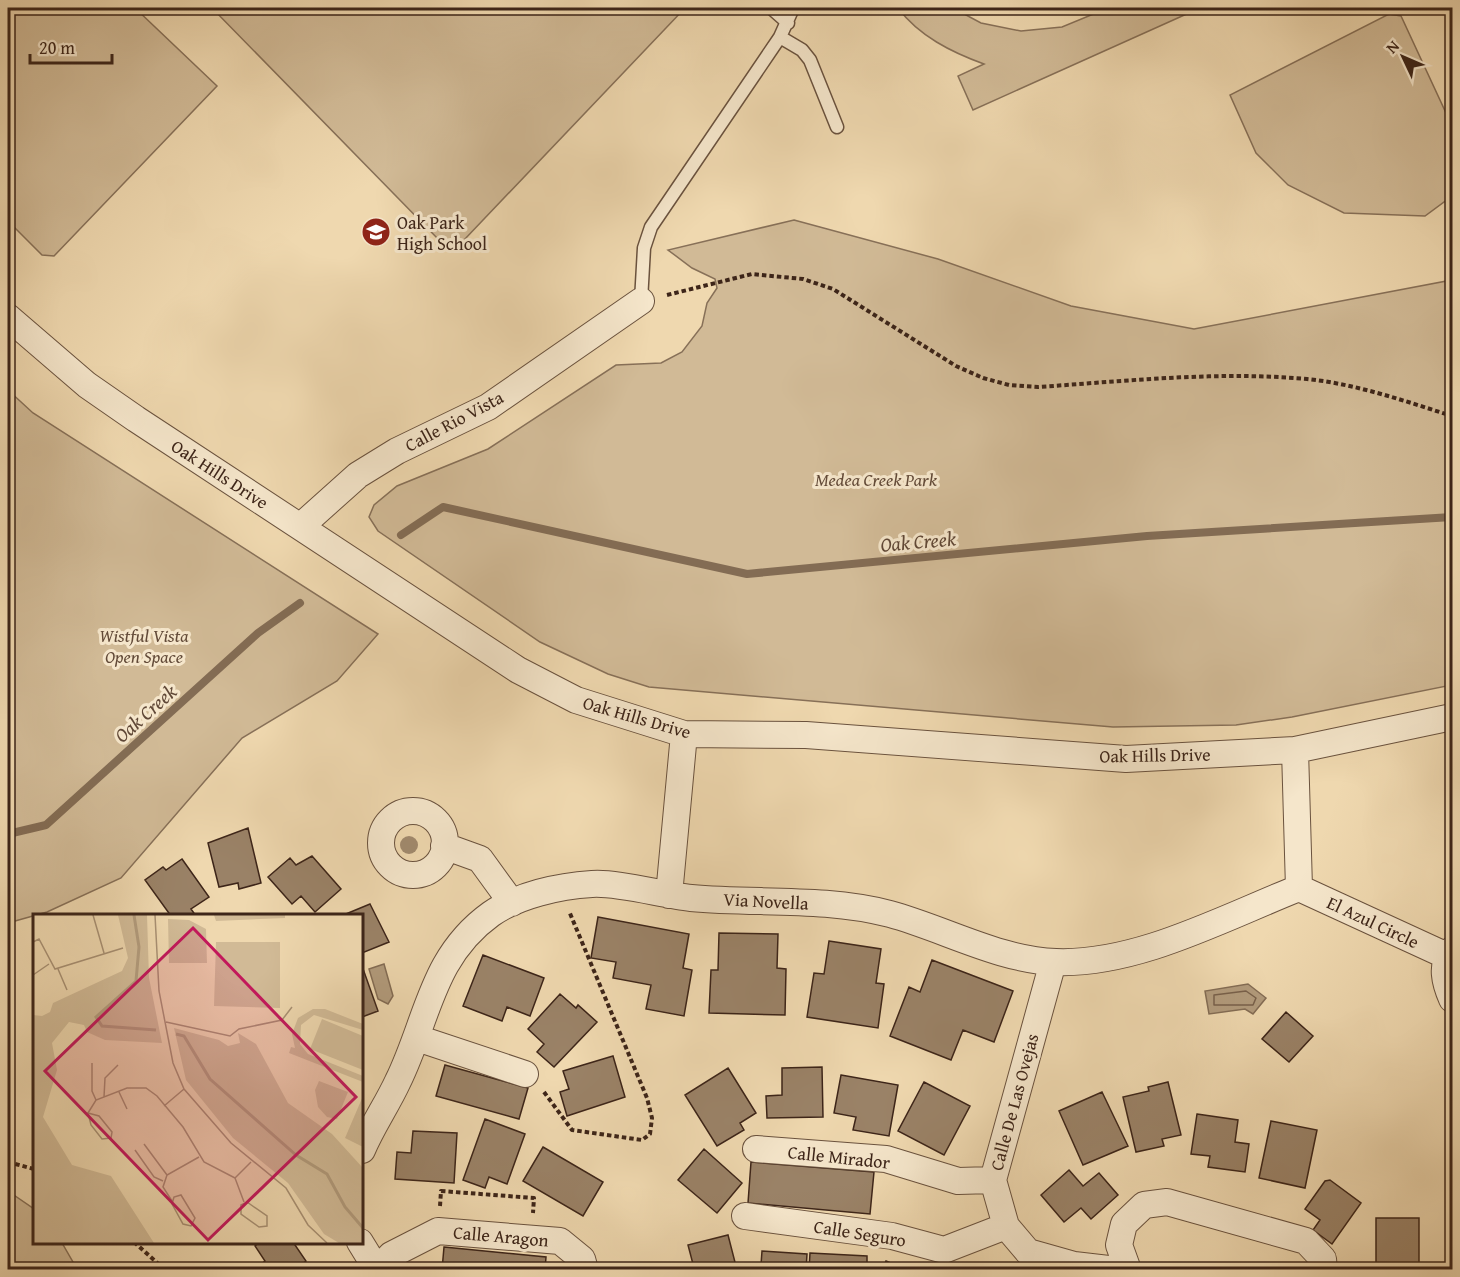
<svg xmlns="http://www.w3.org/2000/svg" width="1460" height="1277" viewBox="0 0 1460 1277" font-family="'Gentium Book Plus',serif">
  <rect width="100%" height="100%" fill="#efd8af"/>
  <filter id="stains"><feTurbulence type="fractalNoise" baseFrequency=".00333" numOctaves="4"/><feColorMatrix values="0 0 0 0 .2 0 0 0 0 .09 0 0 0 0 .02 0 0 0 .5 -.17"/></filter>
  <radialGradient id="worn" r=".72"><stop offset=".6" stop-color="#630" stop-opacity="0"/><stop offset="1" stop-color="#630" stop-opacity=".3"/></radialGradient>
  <path fill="#d1ba96" stroke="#877058" stroke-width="1.5" d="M8,8H135L217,86L54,256L42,255L8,221Z
    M212,8H685L464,240L440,241Z
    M898,8H953L981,23L1021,31L1062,27L1108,8H1200L973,110L958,76L984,64C951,52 919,36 898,8Z
    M1389,14L1401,16L1452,126V196L1425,216L1344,213L1288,185L1256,153L1230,95Z
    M794,220L938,259L1071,306L1194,329L1452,280V685L1292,717L1236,725L1113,727L649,687L608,674L540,642L378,531L369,517L374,505L397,486L488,449L616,365L661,363L682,352L702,326L707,303L717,288L715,279L692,268L668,250Z
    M8,390L33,413L378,634L337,681L242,738L121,878L47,912L8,923Z
    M8,1191L34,1209V1242L62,1243L77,1269H8Z"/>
  <path fill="#b29b7c" stroke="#836c54" stroke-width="1.5" d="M384,964L393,996L388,1004L378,999L369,969Z
    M1248,984L1266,998L1253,1014L1245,1009L1209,1014L1205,991Z"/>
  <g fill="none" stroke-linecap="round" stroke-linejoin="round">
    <path stroke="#78604a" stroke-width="1.5" d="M1246,991L1256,998L1253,1005H1214V995Z"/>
    <path stroke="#836c54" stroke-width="8" d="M401,535L443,507L747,574L1147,536L1452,517
      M8,834L46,825L258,633L300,603"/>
  </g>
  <path fill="#9a8267" stroke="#3d2519" stroke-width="1.5" d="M248,828L261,883L239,889L238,883L219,887L208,843Z
    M312,856L341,889L315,912L301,896L292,904L268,877L290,858L296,865Z
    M182,859L209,897L191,909L196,916H171L145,880L163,867L166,870Z
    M370,904L389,942L362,953V916H341Z
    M598,917L689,934L683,968L692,970L684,1016L646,1009L651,985L613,978L616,962L591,958Z
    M719,933L778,934L777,968L786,969L785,1015L709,1013L711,970H718Z
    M829,941L881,949L876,983L884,984L878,1028L807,1017L814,973L824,974Z
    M483,955L544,978L530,1016L507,1007L502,1021L463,1006Z
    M932,960L1013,991L994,1042L963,1030L951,1060L890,1036L909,987L920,992Z
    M362,966L378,1011L362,1017Z
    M560,994L576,1008L578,1005L597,1022L554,1067L537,1052L544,1044L528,1029Z
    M1286,1012L1313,1036L1289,1062L1262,1039Z
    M613,1056L625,1097L567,1116L560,1092L569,1089L563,1071Z
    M445,1065L528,1088L519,1119L436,1096Z
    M822,1067L823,1117L767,1118L766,1096L782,1095V1068Z
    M728,1068L756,1113L740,1123L744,1130L717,1146L685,1095Z
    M841,1075L898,1085L889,1136L853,1130L856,1117L834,1113Z
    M924,1082L970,1106L944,1155L898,1131Z
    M1168,1082L1181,1135L1162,1139L1164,1146L1136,1152L1123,1097L1149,1091L1148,1087Z
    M1102,1092L1128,1146L1083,1165L1059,1111Z
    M1197,1114L1238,1120L1235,1142L1249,1144L1245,1172L1208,1167L1210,1156L1191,1154Z
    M485,1119L525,1134L507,1184L489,1177L485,1188L463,1180Z
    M1271,1121L1317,1130L1305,1188L1259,1178Z
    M413,1131L457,1133L454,1183L395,1179L397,1152L411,1153Z
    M543,1147L603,1182L583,1216L523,1181Z
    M704,1149L742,1183L717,1213L678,1180Z
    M751,1162L874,1172L870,1214L748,1203Z
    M1069,1170L1083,1186L1099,1173L1118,1195L1091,1219L1081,1208L1064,1222L1041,1195Z
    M1330,1180L1361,1203L1332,1244L1313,1230L1320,1220L1305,1209L1325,1181Z
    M1376,1218H1419V1270L1376,1267Z
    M728,1235L737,1270H679L693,1264L688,1245Z
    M260,1242H293L306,1261L295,1270H258L257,1267L265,1261L255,1246Z
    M444,1247L546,1257L545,1270H442Z
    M762,1251L807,1254L806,1270H754V1265H761Z
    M810,1253L867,1256V1270H809Z
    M886,1261L907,1270H882Z"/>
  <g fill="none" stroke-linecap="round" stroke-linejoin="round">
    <g stroke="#6a523e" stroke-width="15">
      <path id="lane" d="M771,8L788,23
        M780,37L802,50L810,60L837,127
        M641,301L644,248L651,227L780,37L793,8"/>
    </g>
    <g stroke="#6a523e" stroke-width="28">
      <path id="street" d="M8,317L87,385L136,419L518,670L576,700L684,734L806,735L1126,759L1295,750L1452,717
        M301,526L358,475L397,451L488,407L641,301
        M1295,750L1299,888
        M381 843a32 32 0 1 1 64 0a32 32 0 1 1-64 0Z
        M444,846L480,859L512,903
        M1299,888L1447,956
        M669,895L684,734
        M1452,950C1440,965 1445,983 1452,999
        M1053,962L993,1180L1006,1226L1028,1252L1074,1265L1117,1270
        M417,1038L525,1074
        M756,1149L886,1159L958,1181L993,1180
        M362,1150C372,1126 387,1105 398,1081C428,1020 431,957 491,914C518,895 559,886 592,884C617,882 663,895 691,898C757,904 825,897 890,914C945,929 999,960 1056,962C1137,965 1223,918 1299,888
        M745,1216L892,1236L944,1250L1006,1226
        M360,1242L376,1268
        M377,1270L391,1255L438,1231L560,1241L582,1259L585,1270
        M1128,1270L1119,1245L1124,1224L1144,1205L1167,1202L1306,1241L1323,1259L1324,1270"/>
    </g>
    <path stroke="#3d2519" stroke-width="4" stroke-dasharray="4.5 3" stroke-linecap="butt" d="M667,295L752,274L803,279L833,289L956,366L983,378L1009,385L1038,387C1127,381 1217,371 1307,379C1356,384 1405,401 1452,416
      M544,1092L572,1130L642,1140L650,1134L652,1118L647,1098L569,911
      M8,1162L34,1169
      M440,1206L441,1191L534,1198L533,1213
      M134,1242L165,1270"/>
    <use href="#lane" stroke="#f5e6cb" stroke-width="12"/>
    <use href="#street" stroke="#f5e6cb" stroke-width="26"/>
  </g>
  <circle fill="#a18a6e" cx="409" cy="845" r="9"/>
  <defs>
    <g id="school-disc" transform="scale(1.5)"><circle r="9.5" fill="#8f2418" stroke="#f5e6cb"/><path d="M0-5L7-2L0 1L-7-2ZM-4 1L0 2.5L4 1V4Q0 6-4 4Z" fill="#fff"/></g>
  </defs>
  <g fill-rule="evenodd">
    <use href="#school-disc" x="376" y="232"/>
  </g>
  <g text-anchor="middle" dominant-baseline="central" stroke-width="6" stroke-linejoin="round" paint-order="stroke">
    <g font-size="18" fill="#3d2519" stroke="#f5e6cb" text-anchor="start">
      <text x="397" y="222">Oak Park<tspan x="397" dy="21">High School</tspan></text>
    </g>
    <g font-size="18" fill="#3d2519" stroke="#f5e6cb">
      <text transform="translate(454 421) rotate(-28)">Calle Rio Vista</text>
      <text transform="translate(220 474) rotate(33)">Oak Hills Drive</text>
      <text transform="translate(637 717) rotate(16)">Oak Hills Drive</text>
      <text transform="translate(1155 755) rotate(-1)">Oak Hills Drive</text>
      <text transform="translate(766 901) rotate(3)">Via Novella</text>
      <text transform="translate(1373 922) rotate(25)">El Azul Circle</text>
      <text transform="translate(1014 1102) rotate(-75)">Calle De Las Ovejas</text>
      <text transform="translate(839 1157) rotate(6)">Calle Mirador</text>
      <text transform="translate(860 1233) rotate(9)">Calle Seguro</text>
      <text transform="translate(501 1236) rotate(5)">Calle Aragon</text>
    </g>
    <g font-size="18" font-style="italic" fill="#624a38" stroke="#f5e6cb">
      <text x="876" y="479">Medea Creek Park</text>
      <text x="144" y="635">Wistful Vista<tspan x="144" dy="21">Open Space</tspan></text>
    </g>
    <g font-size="20" font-style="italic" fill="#604837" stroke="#f5e6cb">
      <text transform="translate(918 541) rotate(-5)">Oak Creek</text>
      <text transform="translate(145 713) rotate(-42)">Oak Creek</text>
    </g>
  </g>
  <g transform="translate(33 914)">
    <rect width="330" height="330" fill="#efd8af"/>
    <path d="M85,1H114L116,64L129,129L72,126L54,118L51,111L36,108L19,129L24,156L10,203L39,251L78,262L121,329H0V101L9,102L17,98L20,89L89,57L95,44ZM181,1H252V4L183,7ZM135,5L156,6L173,15L174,49H136ZM183,28H247V94L181,92ZM292,95L330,110V116L281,101L268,111L267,130L275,140L330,162V168L256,139L258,133L262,134L259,120L265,104L280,95ZM289,105L330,122V156L277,135ZM141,114L186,126L195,132L207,129L205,119L223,130L255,189L299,220L330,254V329H306L291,320L255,269L200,224L153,166ZM286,167L315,178L304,205L294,203L285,193L282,176ZM330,182V233L312,224Z" fill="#d1ba96"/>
    <path fill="none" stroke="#b29b7c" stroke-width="3" d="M101,1L106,33L103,67L63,103L69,112L123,116M143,120L151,122L177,165L263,241L294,260L312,293L330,314"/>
    <path fill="none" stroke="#a89073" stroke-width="1.5" d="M60,1L71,39M122,1L126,77L140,149L151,175L198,229L253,274L275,311L294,329M0,28L6,25L22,55L90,34M25,55L34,76M0,61L16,50M133,108L197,122L206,115L249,106L259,93M59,149V177L63,186M86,178L94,195M71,183L72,164L85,151M131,192L151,175M55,199L63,186L94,174H113L124,182L150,213L171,248L202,264M55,199L66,202L79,218L78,224L69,225L58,211ZM111,230L134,261M102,236L121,263L130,267M202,264L211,288M202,264L218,248M148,281L162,304L158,312L150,310L139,290L141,283ZM139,287L130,273L134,261L166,243M214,288L234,302V312L226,313L208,300V291Z"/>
    <path fill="#c2185b" fill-opacity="0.15" stroke="#c2185b" stroke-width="3" d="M160,14L323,183L175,326L12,157Z"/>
    <rect width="330" height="330" fill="none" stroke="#3d2519" stroke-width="3"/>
  </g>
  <rect width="1460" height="1277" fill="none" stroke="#efd8af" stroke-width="30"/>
  <rect x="9" y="9" width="1442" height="1259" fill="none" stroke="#3d2519" stroke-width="3"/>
  <rect x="15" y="15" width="1430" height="1247" fill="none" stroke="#3d2519" stroke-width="1.5"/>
  <g transform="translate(1403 57) rotate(314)" stroke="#f5e6cb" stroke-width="4.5" paint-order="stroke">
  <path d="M0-4.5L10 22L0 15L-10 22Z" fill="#3d2519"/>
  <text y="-9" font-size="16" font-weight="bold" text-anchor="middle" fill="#3d2519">N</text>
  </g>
  <path d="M30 54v9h82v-9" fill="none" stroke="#3d2519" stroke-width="3"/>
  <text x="39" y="54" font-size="18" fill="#3d2519" stroke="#f5e6cb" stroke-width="4.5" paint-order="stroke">20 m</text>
  <rect width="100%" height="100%" filter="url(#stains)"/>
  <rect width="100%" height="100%" fill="url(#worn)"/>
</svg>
